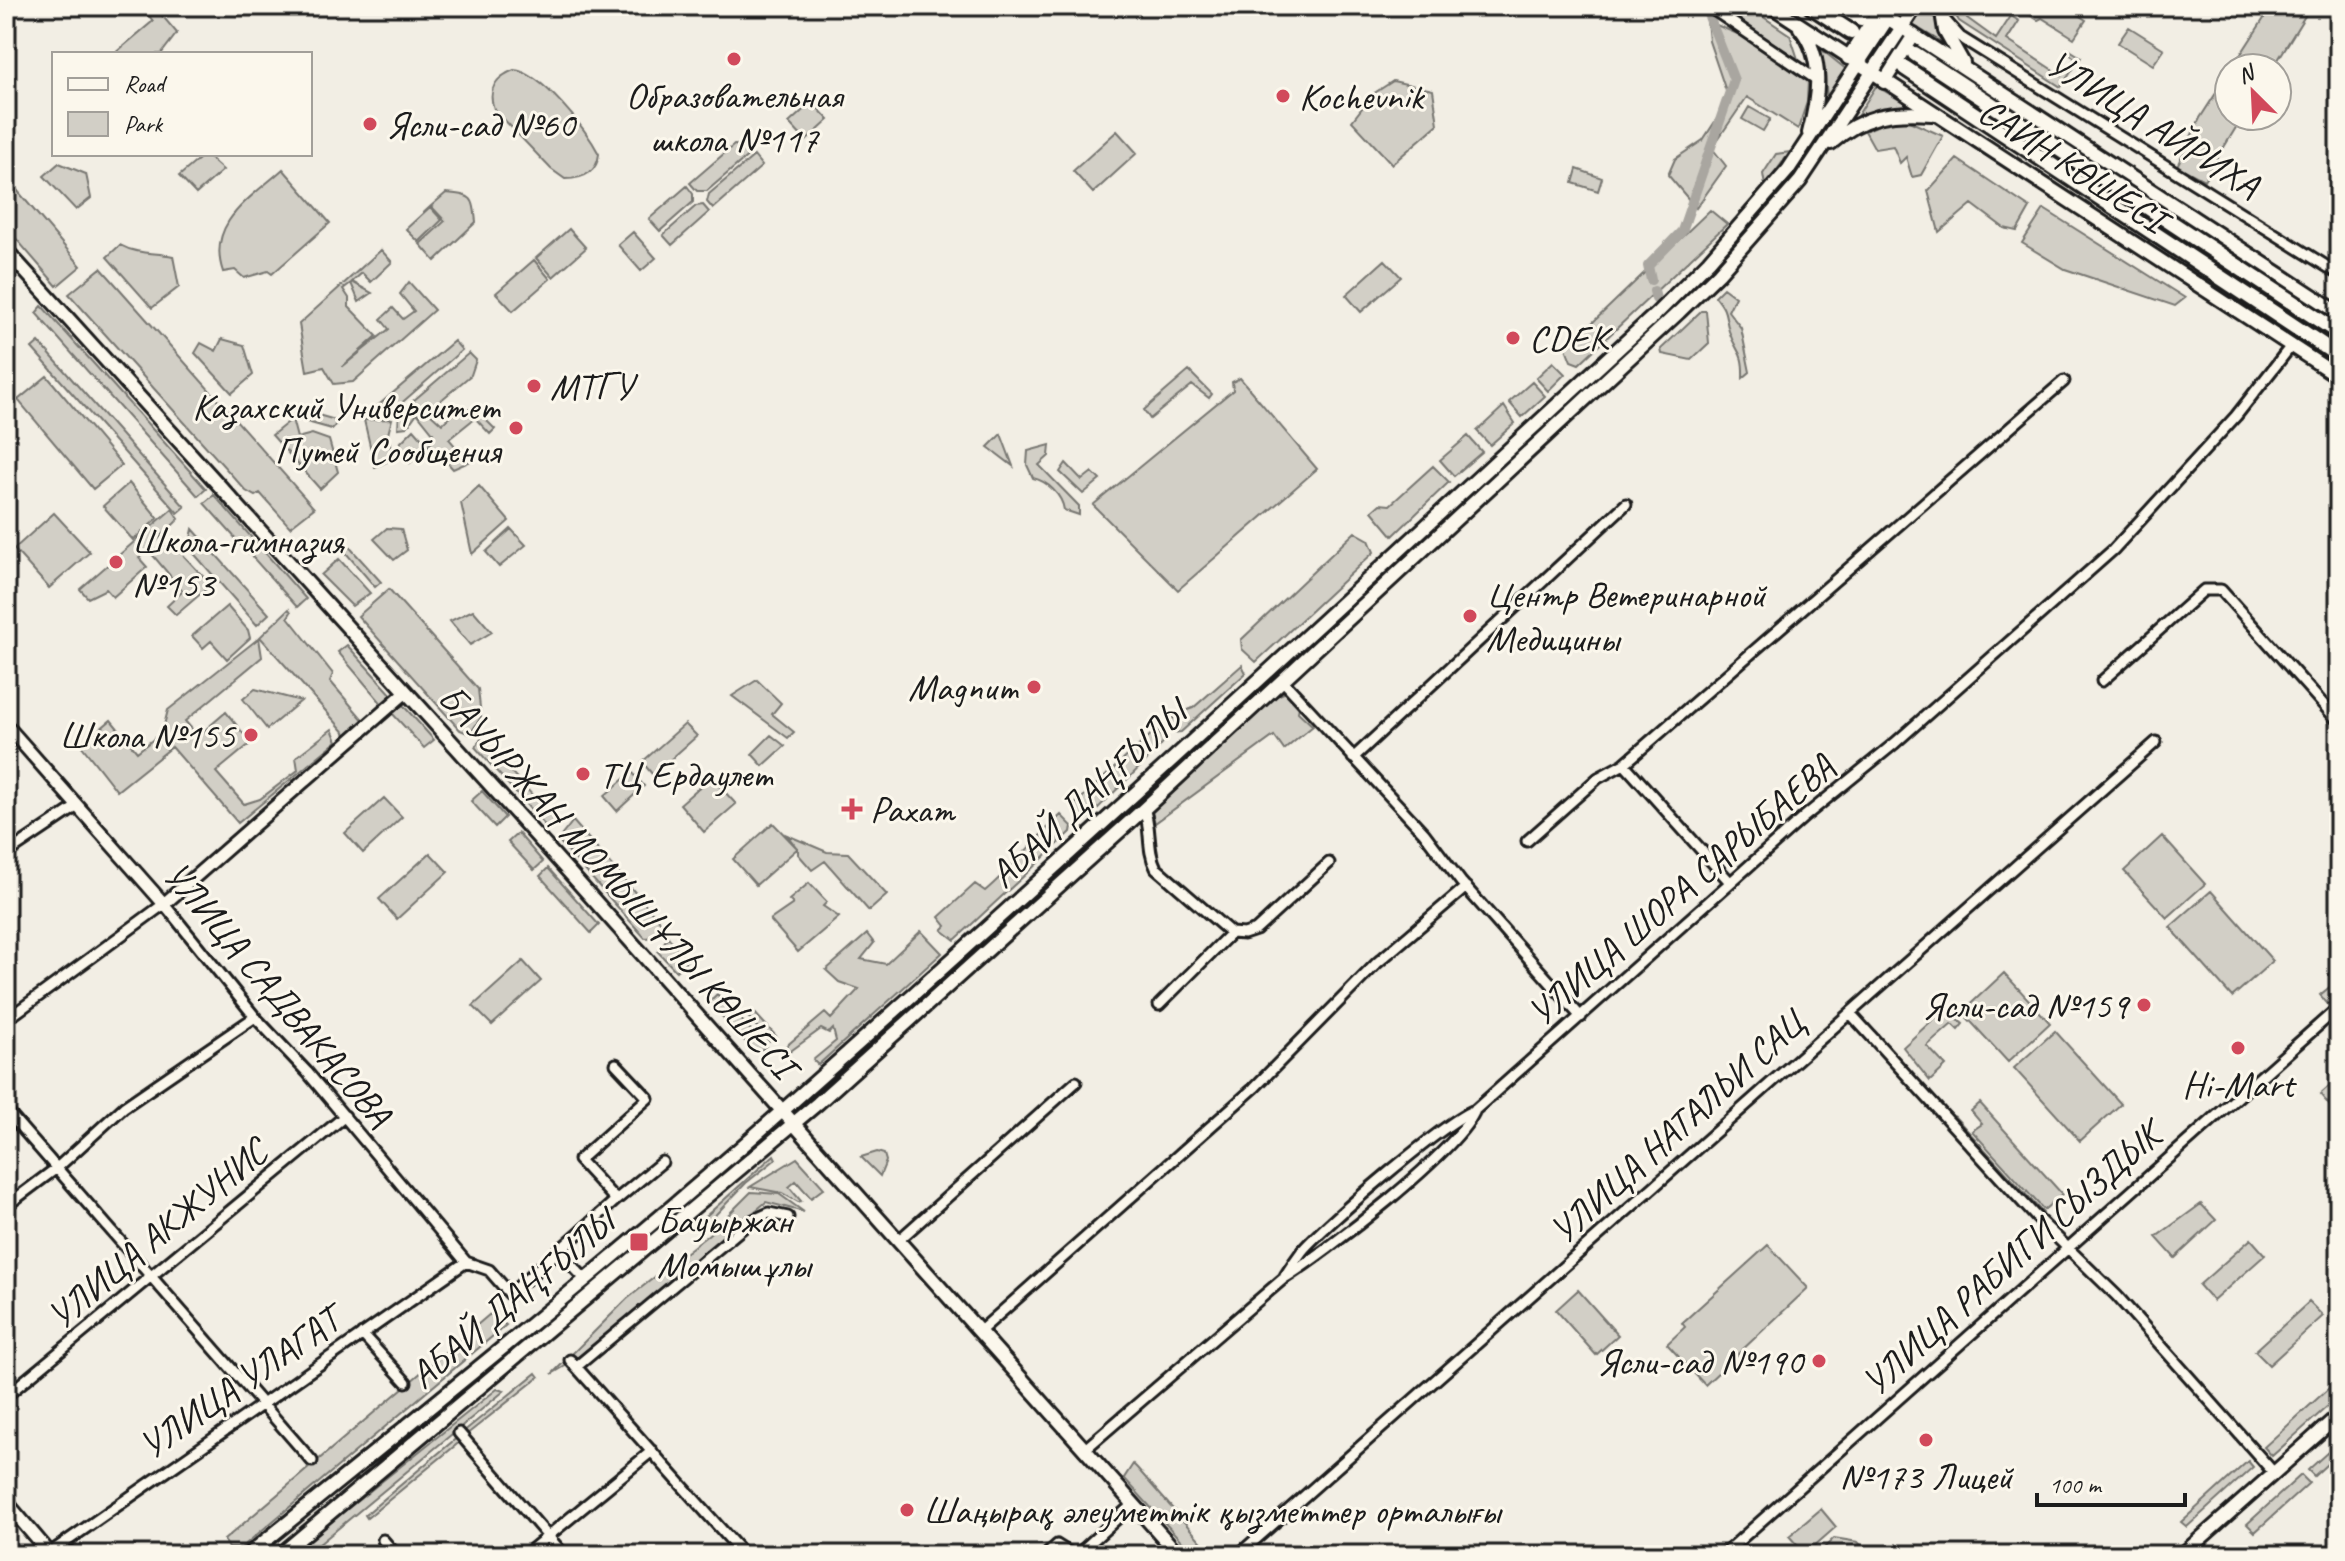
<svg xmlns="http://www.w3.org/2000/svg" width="2345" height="1561" viewBox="0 0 2345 1561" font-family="Caveat,sans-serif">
  <rect width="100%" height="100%" fill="#f2eee4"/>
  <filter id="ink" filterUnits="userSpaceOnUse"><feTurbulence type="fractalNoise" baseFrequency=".0125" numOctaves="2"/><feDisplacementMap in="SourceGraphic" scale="16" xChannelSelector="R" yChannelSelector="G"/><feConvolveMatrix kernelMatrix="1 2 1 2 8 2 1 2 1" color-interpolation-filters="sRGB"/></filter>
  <g filter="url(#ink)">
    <path fill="#d2cfc6" stroke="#777671" stroke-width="2" d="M154,6L177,33L161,54H114L153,21L147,13Z
      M1717,6H1747L1790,35L1798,59Z
      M1925,6H1935L1937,27L1943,43L1913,25Z
      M1950,6H1966L1967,18L1996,39L2011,16L2019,21L2007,40L2062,76L2075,58L2067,52L2068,49L2081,57L2061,87L1959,21Z
      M2030,6H2064L2086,20L2074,38L2042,18L2038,20L2025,12Z
      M2272,6H2311L2273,68H2232Z
      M1707,21L1740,35L1808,80L1807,102L1798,129L1747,97L1712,148L1726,166L1696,208L1668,175L1675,159L1703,140L1729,100L1709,41Z
      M2129,27L2164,49L2153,65L2118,43Z
      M1817,46L1847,70L1827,101L1825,70Z
      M514,70C541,72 586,129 599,154C597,173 583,179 565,179L551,169L494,109C487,90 496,77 514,70Z
      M2229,73V116H2243L2204,180L2177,166L2200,118Z
      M1393,81L1433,90L1438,124L1392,164L1352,121L1373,94Z
      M1876,86L1908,105L1880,108L1856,118Z
      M812,102L829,120L806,141L789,123Z
      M1749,107L1770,119L1763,131L1742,119Z
      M1888,121H1909L1943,136L1921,175L1912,177L1906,157L1900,163L1893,146L1875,149L1865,131Z
      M1117,131L1137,153L1093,193L1073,171Z
      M734,145L746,146L751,153L707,191H697L690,183Z
      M1790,152L1765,186L1763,174L1776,154Z
      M205,154L223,170L196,194L179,176Z
      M754,156L762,166L713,209L707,202L709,194Z
      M1957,159L2030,208L2017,231L2004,228L1972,204L1939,232L1928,191Z
      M59,163L86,174L91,198L76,210L44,176Z
      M283,169L330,223L272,274L268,271L244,278L235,270L223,272C206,223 251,198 283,169Z
      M1577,169L1602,178L1598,191L1573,183Z
      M6,177L81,266L57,286L6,227Z
      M687,186L693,194V202L660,231L649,219Z
      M446,193C473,196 473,195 476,222L435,261L420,244L445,221L431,206Z
      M703,205L709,212L672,245L663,235L696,206Z
      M430,207L442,220L419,242L406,229Z
      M2044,209L2185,298L2175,306L2065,269L2022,243Z
      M1710,210L1727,224L1579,364L1571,361L1566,348Z
      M569,229L586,248L553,277L536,258Z
      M633,232L656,258L641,271L618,245Z
      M120,245C138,255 154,252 173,256L179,287L152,308L107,257Z
      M381,250L392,262L371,282L362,273L352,282L372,293L359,302L351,283L343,289L349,298V307L377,336L342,367L389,329L381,319L393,308L403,319L414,311L400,294L409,282L434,310L353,382L334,384L324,367L307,371L299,324Z
      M534,260L550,279L513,311L496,293Z
      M1385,260L1401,277L1361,312L1346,295Z
      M101,268L314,508L290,527L260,493L255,496L246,491L69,294Z
      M1723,288L1735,297L1728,311L1741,328L1750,372L1743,378C1744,349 1736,354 1729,331C1724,313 1728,312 1715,296Z
      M42,306L206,489L198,496L36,313Z
      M1701,311H1706L1709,343L1691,360L1662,354L1661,349Z
      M222,339L244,345L253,375L232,393L195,353L201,343L216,351Z
      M454,341L462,350L397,407L394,415H367Z
      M39,342L185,507L178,513L32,348Z
      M469,353L476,360L471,375L428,411L442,424L459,408L477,411L495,429L490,434L475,418L449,439L469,462L453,469L427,440L433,433L417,413L407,427L398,428L399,413Z
      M1553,362L1565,374L1548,391L1536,378Z
      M1189,371L1212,394L1209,398L1192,385L1150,419L1144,410Z
      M47,376L122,465L93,489L18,400Z
      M1240,378L1317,469L1178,590L1093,505L1233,390L1232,382Z
      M1532,382L1545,396L1522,417L1509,402Z
      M1504,406L1515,423L1490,445L1477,431Z
      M297,409L339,421L332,429L293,418Z
      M292,419L297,438L312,434L329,440L338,472L320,489L272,435Z
      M392,419L388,434L393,459L375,467L364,420Z
      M414,429L429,446L410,463L400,443Z
      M1001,434L1013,466L988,447Z
      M1468,436L1482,452L1454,476L1440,460Z
      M1050,445L1049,456L1039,465L1079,506V515L1064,510C1062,495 1047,481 1033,478L1027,465L1028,451Z
      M1066,463L1082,480L1092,472L1100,480L1083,494L1060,472Z
      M1433,466L1449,482L1393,536L1372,511L1380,504L1390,505Z
      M129,483L158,518L133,540L103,506Z
      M479,486L509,521L472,554L461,503Z
      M214,495L306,599L297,607L204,503Z
      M172,509L179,519L139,558L147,567L113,597L106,589L88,598L80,589Z
      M54,513L90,552L49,588L14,549Z
      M387,528L401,529L407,550L394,560L374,539Z
      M193,529L269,614L257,625L189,548Z
      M511,529L526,545L499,567L486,552Z
      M1355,532L1369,540L1374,552L1256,662L1242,649L1241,640Z
      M345,542L381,582L375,587L340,546Z
      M172,543L211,585L176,615L167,606L183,591L150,552Z
      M339,559L370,593L352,606L321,575Z
      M389,589L478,689L481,717L470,734L460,730L358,616Z
      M227,606L248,630L250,638L227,659L211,641L203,648L192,636Z
      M289,609L291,612L288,617L333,674L330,681L365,722L348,736L260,637Z
      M473,610L492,632L470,645L450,621Z
      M259,638L262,657L185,721L198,736L226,712L251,743L216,772L244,804L260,799L298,770L296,757L332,729L337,741L238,823L172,747L117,791L81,745L111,720L137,752L161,733L168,741L163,729L168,710Z
      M347,645L393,696L383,705L338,652Z
      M1242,665L1246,673L1181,732L1171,733L1168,723L1179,713L1193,708Z
      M757,680L781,703L772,714L794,732L788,738L732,696Z
      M255,689L301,701L267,729L243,699Z
      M1286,692L1299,707L1298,712L1313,726L1284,750L1274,736L1155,823L1150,806L1263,702Z
      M401,703L434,740L424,748L391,712Z
      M685,724L697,736L653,775L642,762Z
      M1157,729L1164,741L1158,749L1084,822L1074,805Z
      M771,735L785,746L763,766L752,754Z
      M481,739L558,823L547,828L475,747Z
      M632,772L644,786L617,811L604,796Z
      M711,777L736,804L704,832L680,804Z
      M482,791L505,817L495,827L471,801Z
      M384,798L402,817L363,853L345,833Z
      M1061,815L1072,826L1071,832L955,940L942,930L946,926L939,917L975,884L985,891C1013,867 1034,840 1061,815Z
      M573,821L665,927L654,937L645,938L558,840Z
      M773,823L797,848L787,835L827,852L848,853L887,895L869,911L825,861L812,870L798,854V848L756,885L733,859Z
      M518,833L543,862L534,870L508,842Z
      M2162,836L2205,884L2167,918L2124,871Z
      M430,853L448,872L397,919L379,899Z
      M548,868L599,925L591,933L540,876Z
      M809,883L827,902L823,906L839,917L798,952L770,920L793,904L789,900Z
      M2211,891L2273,961L2232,997L2170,927Z
      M921,931L942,953L818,1065L813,1060L836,1041L833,1029L829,1033L821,1029L788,1053L784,1048L825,1013L831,1019L859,989L839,982L826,970L867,934L874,943L861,959L886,964Z
      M668,937L687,960L676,971L658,952Z
      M523,961L541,981L492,1025L473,1006Z
      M2004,973L2050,1023L2008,1062L1962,1012Z
      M2337,981L2339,1000L2331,1008L2320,995Z
      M717,994L766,1046L759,1052L754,1051L709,1002Z
      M752,1010L776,1036L769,1041L744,1012Z
      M1948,1012L1963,1024L1958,1030L1952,1024L1927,1046L1946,1066L1930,1081L1903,1047L1940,1013Z
      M2055,1031L2121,1104L2080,1141L2014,1068Z
      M2339,1077V1110L2336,1113L2320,1094Z
      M1980,1103L2062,1194L2044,1210L1972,1131L1982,1124L1971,1111Z
      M1955,1117L2043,1213L2039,1217L1954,1121Z
      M877,1152L884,1154L886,1161L880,1176L861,1157Z
      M774,1155L776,1159L746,1183L700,1231L696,1225Z
      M797,1158L824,1188L811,1198L796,1181L789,1187L801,1201L798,1202L782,1193L750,1187Z
      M751,1192L779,1194L804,1212L766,1202L572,1362L552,1374L627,1299L709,1234Z
      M2201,1204L2216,1220L2175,1258L2156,1237Z
      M2251,1239L2265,1255L2213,1301L2199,1285Z
      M1768,1245L1808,1288L1705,1385L1667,1344L1685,1327L1682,1323Z
      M1578,1290L1618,1335L1596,1355L1556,1310Z
      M2309,1302L2323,1316L2269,1365L2255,1351Z
      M490,1314L506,1325L241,1548H229L224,1540Z
      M536,1373L539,1377L466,1435L463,1432Z
      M2339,1379V1396L2272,1456L2264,1447Z
      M497,1389L504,1391L306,1555H290Z
      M459,1436L462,1440L367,1518L365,1515Z
      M2339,1442V1453L2314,1476L2308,1470Z
      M2248,1461L2253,1467L2187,1527L2181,1522Z
      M1133,1464L1137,1468L1213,1555H1194L1124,1478Z
      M2301,1475L2309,1483L2255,1532L2247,1524Z
      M1821,1509L1836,1527L1805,1554L1789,1536Z
      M1834,1538L1858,1542L1870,1555H1817Z"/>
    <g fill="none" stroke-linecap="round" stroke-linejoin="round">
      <path stroke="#a9a6a0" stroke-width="10" d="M1651,280L1648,266L1682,231L1734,80L1708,14
        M1654,291L1656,299"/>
      <g stroke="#1c1c1c" stroke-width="15">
        <path id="minor" d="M1708,6L1817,80
          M1943,18L1960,37L2339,274
          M1282,680L1424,833L1461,882L1581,1017
          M2102,681L2204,590H2221L2339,722
          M1353,758L1626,504
          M1624,764L1730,882
          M1144,809C1152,828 1146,849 1156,868L1231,933L1244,934L1256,930L1329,863
          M1527,841L1598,778L1624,764L2064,381
          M6,854L76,807
          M1159,1005L1231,933
          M1850,1013L2037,1218L2117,1296L2274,1473
          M6,1020L164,904L255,1017L307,1072L466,1262L489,1270L510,1294L616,1200L579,1160L648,1098L616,1064
          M6,1110L312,1461
          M616,1200L662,1162
          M6,1206L58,1167L124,1107L255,1017
          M899,1240L1076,1082
          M558,1251L585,1279
          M1285,1276C1290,1268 1296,1259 1302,1251C1324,1225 1448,1119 1475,1110
          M979,1332L1254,1088L1377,963L1466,887
          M362,1334L406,1382
          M570,1360L744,1555
          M576,1367L751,1221L769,1213L788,1217
          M6,1396L345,1116
          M459,1433L564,1555
          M1084,1450L1283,1279C1324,1254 1459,1150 1475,1110L1804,817L1895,743L2113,550L2236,416L2291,346
          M383,1540L396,1555
          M47,1555L466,1262
          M525,1555L652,1451
          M1046,1555L1057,1545L1073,1555
          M1077,1555L1133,1504
          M1238,1555L2156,742
          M1723,1555L2339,1007"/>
      </g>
      <g stroke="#1c1c1c" stroke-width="17">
        <path id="tertiary" d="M6,725L164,904L406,692"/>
      </g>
      <g stroke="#1c1c1c" stroke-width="18">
        <path id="secondary" d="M1771,6L2339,377
          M1869,6L2339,313
          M1941,6L1945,31L1963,63
          M1800,28C1825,58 1818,99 1809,133
          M1848,58L1878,12
          M1884,82L1914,35
          M1831,143C1863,115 1891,111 1932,114
          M6,250L543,843L1179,1555
          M6,1502L51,1555
          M248,1555C421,1414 596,1275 763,1128C1065,862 1359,587 1655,315L1709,261L1788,170L1896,6
          M280,1555L818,1103L1144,809L1679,312L1719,273L1800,181L1916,6
          M2182,1555L2339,1415"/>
      </g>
      <g stroke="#1c1c1c" stroke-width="20">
        <path id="primary" d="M1811,6L1851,32
          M1842,6L1861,18
          M1915,54L2339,333
          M1905,68L2339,356"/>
      </g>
      <use href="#minor" stroke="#fbf7ec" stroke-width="9"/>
      <use href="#tertiary" stroke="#fbf7ec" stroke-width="11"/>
      <use href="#secondary" stroke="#fbf7ec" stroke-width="12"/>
      <use href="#primary" stroke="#fbf7ec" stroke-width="14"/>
    </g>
  </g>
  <g fill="#d1495b" stroke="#fbf7ec" stroke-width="3">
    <circle cx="734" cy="59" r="8"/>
    <circle cx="1283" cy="96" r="8"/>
    <circle cx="370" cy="124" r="8"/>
    <circle cx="1513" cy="338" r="8"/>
    <circle cx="534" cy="386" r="8"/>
    <circle cx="516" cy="428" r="8"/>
    <circle cx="116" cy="562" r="8"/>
    <circle cx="1470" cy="616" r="8"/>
    <circle cx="1034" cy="687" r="8"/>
    <circle cx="251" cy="735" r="8"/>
    <circle cx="583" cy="774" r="8"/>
    <path d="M848 797h8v8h8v8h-8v8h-8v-8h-8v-8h8z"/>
    <circle cx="2144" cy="1005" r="8"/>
    <circle cx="2238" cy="1048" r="8"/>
    <rect x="629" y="1232" width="20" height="20" rx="4"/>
    <circle cx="1819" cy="1361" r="8"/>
    <circle cx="1926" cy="1440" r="8"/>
    <circle cx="907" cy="1510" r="8"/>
  </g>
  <g text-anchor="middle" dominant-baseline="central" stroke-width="6" stroke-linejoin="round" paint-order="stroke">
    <g font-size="38" fill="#1c1c1c" stroke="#fbf7ec" text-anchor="start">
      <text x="734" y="95" text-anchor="middle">Образовательная<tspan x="734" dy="44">школа №117</tspan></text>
      <text x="1299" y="96">Kochevnik</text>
      <text x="386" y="124">Ясли-сад №60</text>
      <text x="1529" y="338">CDEK</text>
      <text x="550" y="386">МТГУ</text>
      <text x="500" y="406" text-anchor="end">Казахский Университет<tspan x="500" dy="44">Путей Сообщения</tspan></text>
      <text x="132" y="540">Школа-гимназия<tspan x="132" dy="44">№153</tspan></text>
      <text x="1486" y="594">Центр Ветеринарной<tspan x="1486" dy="44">Медицины</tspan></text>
      <text x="1018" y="687" text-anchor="end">Magnum</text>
      <text x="235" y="735" text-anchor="end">Школа №155</text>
      <text x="599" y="774">ТЦ Ердаулет</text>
      <text x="870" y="809">Рахат</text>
      <text x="2128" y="1005" text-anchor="end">Ясли-сад №159</text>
      <text x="2238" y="1084" text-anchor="middle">Hi-Mart</text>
      <text x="657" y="1220">Бауыржан<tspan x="657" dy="44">Момышұлы</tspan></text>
      <text x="1803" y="1361" text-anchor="end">Ясли-сад №190</text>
      <text x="1926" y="1476" text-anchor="middle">№173 Лицей</text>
      <text x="923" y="1510">Шаңырақ әлеуметтік қызметтер орталығы</text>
    </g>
    <g font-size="38" fill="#1c1c1c" stroke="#fbf7ec">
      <text transform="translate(2153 124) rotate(32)">УЛИЦА АЙРИХА</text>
      <text transform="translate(2072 165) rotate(33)">САИН КӨШЕСІ</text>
      <text transform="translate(1088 794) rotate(-43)">АБАЙ ДАҢҒЫЛЫ</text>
      <text transform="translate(617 881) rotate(48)">БАУЫРЖАН МОМЫШҰЛЫ КӨШЕСІ</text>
      <text transform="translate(1681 890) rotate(-41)">УЛИЦА ШОРА САРЫБАЕВА</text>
      <text transform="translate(278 994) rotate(50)">УЛИЦА САДВАКАСОВА</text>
      <text transform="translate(1677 1127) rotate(-42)">УЛИЦА НАТАЛЬИ САЦ</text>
      <text transform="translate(157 1234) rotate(-40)">УЛИЦА АКЖУНИС</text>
      <text transform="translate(2011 1259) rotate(-42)">УЛИЦА РАБИГИ СЫЗДЫК</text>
      <text transform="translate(512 1299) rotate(-40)">АБАЙ ДАҢҒЫЛЫ</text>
      <text transform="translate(239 1383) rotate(-35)">УЛИЦА УЛАГАТ</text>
    </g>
  </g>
  <rect width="2345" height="1561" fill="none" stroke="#fbf7ec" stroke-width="32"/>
  <rect x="16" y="16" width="2313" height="1529" fill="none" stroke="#1c1c1c" stroke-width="3" filter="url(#ink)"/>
  <rect x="52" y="52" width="260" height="104" fill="#fbf7ec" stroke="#a29f99" stroke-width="2"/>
  <rect x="68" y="78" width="40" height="12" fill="#fbf7ec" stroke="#a29f99" stroke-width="2"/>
  <text x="124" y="92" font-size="24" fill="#1c1c1c">Road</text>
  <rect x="68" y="112" width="40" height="24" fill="#d2cfc6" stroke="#a29f99" stroke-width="2"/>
  <text x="124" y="132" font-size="24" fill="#1c1c1c">Park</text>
  <g transform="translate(2253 92) rotate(336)"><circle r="38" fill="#fbf7ec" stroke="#a29f99" stroke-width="2"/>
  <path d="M0-6L14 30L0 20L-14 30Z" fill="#d1495b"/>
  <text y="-12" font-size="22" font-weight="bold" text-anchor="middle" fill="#1c1c1c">N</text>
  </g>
  <path d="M2037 1493v12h148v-12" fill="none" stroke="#1c1c1c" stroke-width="4"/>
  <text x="2049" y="1493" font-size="24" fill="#1c1c1c" stroke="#fbf7ec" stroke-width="6" paint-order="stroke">100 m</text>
</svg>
